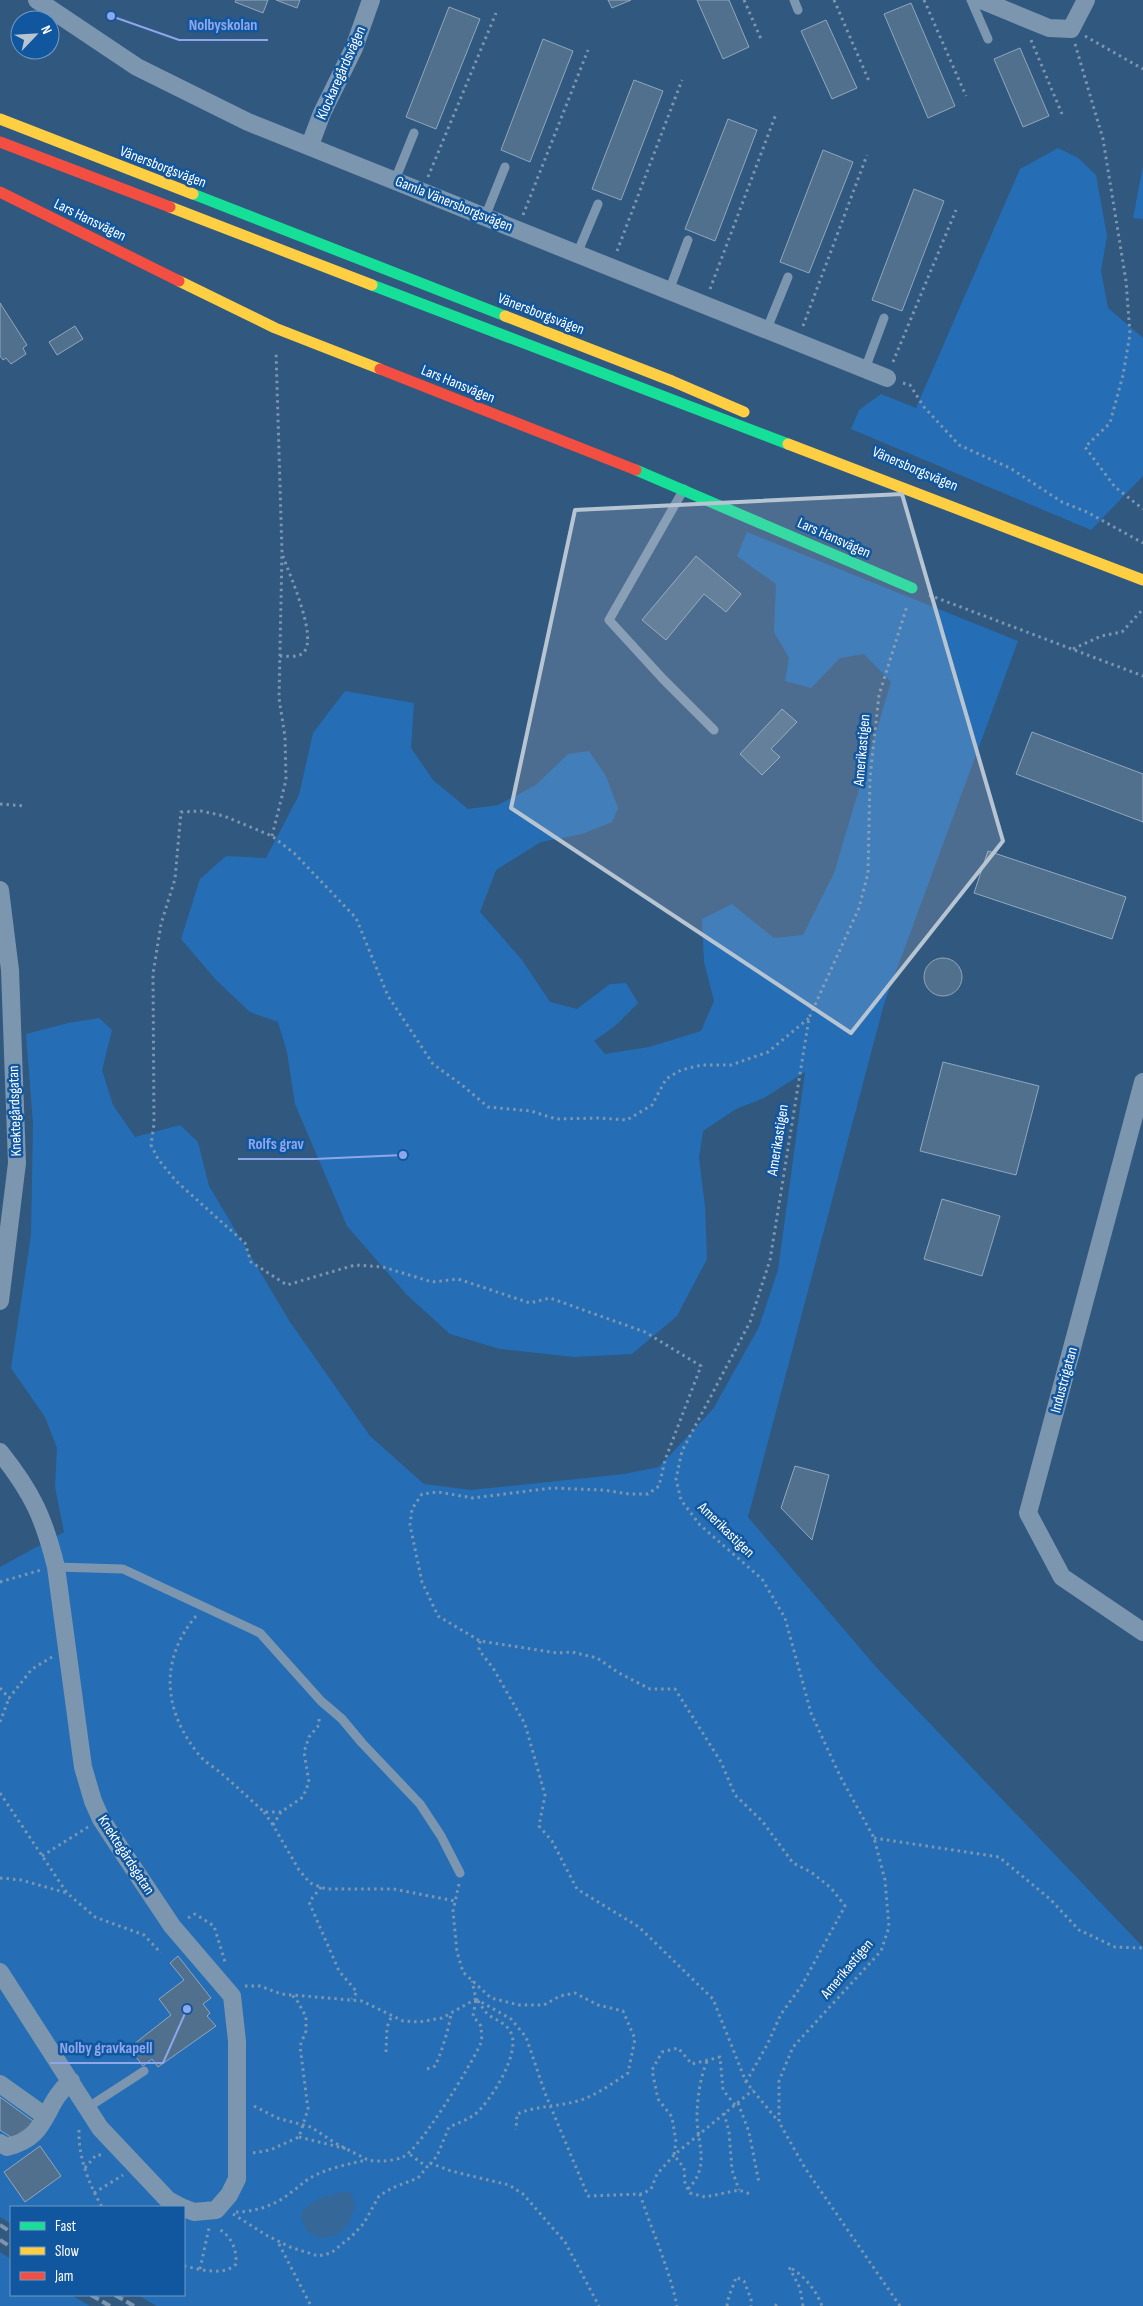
<svg xmlns="http://www.w3.org/2000/svg" width="1143" height="2306" viewBox="0 0 1143 2306" font-family="'Sofia Sans Condensed',sans-serif">
  <rect width="100%" height="100%" fill="#31587f"/>
  <path fill="#256eb5" d="M1058,148L1078,158L1096,175L1107,236L1101,271L1108,308L1143,338V476L1091,530L851,429L859,410L881,394L916,408L1020,169Z
    M1143,166V219L1133,218Z
    M747,532L1018,641L884,1004L748,1517L876,1667L1143,1947V2306H157L137,2295H184V2207H11V2224L0,2217V1567L64,1532L55,1487L57,1448L45,1417L11,1368L31,1235L33,1124L26,1034L68,1023L99,1018L112,1030L102,1070L113,1105L135,1137L180,1125L198,1142L209,1186L290,1322L370,1436L424,1484L471,1490L624,1474L659,1467L713,1409L759,1327L778,1270L805,1072L764,1098L736,1109L703,1131L699,1158L705,1206L707,1259L677,1316L632,1354L574,1357L500,1349L450,1334L407,1295L347,1226L295,1104L287,1052L278,1022L250,1012L216,980L181,939L200,879L226,856L266,858L299,795L313,733L345,691L414,703L411,748L433,780L468,809L498,805L536,785L568,754L589,751L606,776L618,808L612,822L582,834L541,842L496,870L480,912L522,960L550,1002L577,1009L610,984L626,983L638,1003L615,1026L594,1041L605,1054L649,1047L701,1031L714,1001L704,962L702,919L732,904L774,938L803,935L834,873L891,682L864,654L840,658L811,688L785,681L789,658L774,632L776,584L737,556Z
    M0,2252L11,2259V2295H71L90,2306H0Z"/>
  <path fill="#366799" d="M350,2191L355,2203C354,2210 352,2219 347,2225C331,2246 302,2241 301,2213C313,2198 331,2194 350,2191Z"/>
  <path fill="#51708e" stroke="#91a7bd" d="M236,0H268L263,13L235,2Z
    M276,0H300L297,8Z
    M608,0H631L612,8Z
    M697,0H729L749,47L723,59Z
    M911,3L955,106L928,118L884,14Z
    M449,7L480,19L436,129L406,117Z
    M826,20L857,88L832,99L801,31Z
    M543,39L573,51L530,162L501,150Z
    M1020,48L1049,116L1023,127L994,59Z
    M634,80L663,91L621,200L592,189Z
    M728,119L757,130L715,241L685,229Z
    M823,150L853,162L809,273L780,262Z
    M914,189L944,201L902,311L872,300Z
    M0,303L27,345L23,348L26,354L11,364L6,358L3,360L0,356Z
    M75,326L83,339L57,355L49,342Z
    M696,556L741,594L726,612L704,594L666,640L642,620Z
    M782,709L797,722L771,749L780,757L762,775L740,754Z
    M1032,732L1143,774V822L1016,774Z
    M988,851L1126,897L1112,939L974,893Z
    M924 977a19 19 0 1 1 38 0a19 19 0 1 1-38 0Z
    M943,1062L1039,1086L1016,1175L920,1151Z
    M942,1199L1000,1216L982,1276L924,1259Z
    M795,1466L829,1475L812,1540L781,1508Z
    M178,1956L211,1998L203,2004L210,2013L207,2016L216,2026L158,2067L152,2059L143,2066L129,2048L171,2015L159,1999L184,1980L170,1963Z
    M0,2097L33,2121L18,2142L0,2130Z
    M40,2146L61,2176L25,2202L4,2172Z"/>
  <g fill="none" stroke-linecap="round" stroke-linejoin="round">
    <path stroke="#7c96af" stroke-width="3" stroke-dasharray="2.5 4" stroke-linecap="butt" d="M744,0L761,39
      M834,0L869,81
      M924,0L966,96
      M1085,36L1143,69
      M1031,40L1062,114
      M1075,44L1103,139L1126,281L1130,334L1123,375L1110,423L1085,447L1115,487L1143,509
      M428,177L496,13
      M523,215L588,50
      M617,251L682,80
      M710,289L776,114
      M803,326L867,155
      M893,362L956,210
      M903,383L910,385L924,407L959,445L1010,468L1062,502L1087,512L1143,543
      M929,595L1143,676
      M1073,649L1101,636L1122,632L1143,609
      M280,656C287,656 297,658 303,653C319,639 289,574 283,556
      M0,804L25,806
      M272,836L286,780L285,737L279,698L282,552L276,351
      M0,1582L41,1570
      M196,1616C158,1661 164,1713 200,1756C206,1763 215,1768 221,1773C236,1786 250,1799 264,1812H281L303,1797L309,1782L304,1752L309,1737L319,1725V1715
      M480,1641L479,1650L493,1668L525,1724L545,1795L539,1826L552,1841L577,1889L639,1927L713,1999L746,2082L778,2121
      M0,1688L9,1698L32,1669L52,1657
      M0,1722L9,1698
      M0,1793L67,1893L95,1917L144,1935L161,1953
      M264,1812L273,1825
      M281,1812L273,1825L299,1870L310,1883L326,1889H394L455,1901
      M874,1838L999,1857L1050,1899L1079,1930L1115,1947L1143,1948
      M42,1856L88,1827
      M0,1878L21,1880L67,1893
      M459,1884L453,1911L457,1952L463,1972L491,1998L519,2005H544L560,1996L575,1993L598,2005L623,2011L635,2039L628,2073C613,2083 598,2094 581,2100C560,2107 538,2105 517,2114L516,2130
      M321,1887L309,1902L339,1971L357,1992L352,1999
      M188,1918L195,1914L214,1926L225,1962
      M245,1986H260L281,1994L362,2001L403,2021L419,2022L442,2018L476,1999L472,1981
      M476,1999L511,2019L526,2037L545,2093L588,2196L642,2194L651,2189L657,2174L674,2155L753,2090
      M386,2052L387,2027L392,2015
      M427,2069L435,2066C441,2054 449,2028 451,2014
      M746,2082L767,2045L781,2014L802,1985L845,1906L831,1888L811,1872L793,1863L763,1822L735,1795L721,1762L675,1689H650L619,1673L597,1658L572,1652L557,1653L480,1641L438,1616L422,1582L410,1525L412,1509L422,1494L438,1492L473,1498L552,1488L603,1490L629,1494H648L659,1486L665,1460L701,1366L645,1332L550,1298L530,1303L458,1279L432,1282L383,1267L355,1265L287,1285L251,1262L245,1243L176,1181L158,1159L151,1145L154,1124L153,974L161,924L175,879L181,812L201,811L224,816L272,836L295,854L356,918L388,996L433,1064L462,1085L488,1107L531,1111L556,1119L600,1118L627,1120L652,1105L666,1079L681,1070L702,1065H731L768,1052L809,1018
      M738,2103L749,2132L759,2183
      M735,2105L723,2090L720,2057L692,2064L678,2048L662,2052L652,2070L658,2099L672,2117L676,2142L674,2155L684,2168L685,2184L690,2193L705,2197L739,2190L750,2194
      M254,2106L277,2118L311,2127L335,2143L368,2160C378,2162 394,2161 403,2157C420,2149 471,2065 480,2045C483,2040 481,2032 481,2026L473,2016L476,1999
      M724,2113L729,2132L732,2170L739,2190
      M79,2130C78,2157 89,2184 102,2207
      M299,2137L347,2149
      M253,2153L270,2150L299,2137L308,2109L300,2046L306,2031V2017L298,2002L292,1995
      M430,2163L451,2171L509,2185L523,2194L565,2242L599,2306
      M430,2164L437,2156L449,2127C458,2123 467,2120 474,2115C490,2103 521,2053 511,2033C507,2024 498,2021 490,2016C485,2013 482,2006 478,2001
      M85,2168L96,2155H103
      M688,2189C710,2166 698,2147 697,2119C697,2099 700,2077 708,2059
      M94,2193L123,2175
      M640,2194C652,2232 669,2267 677,2306
      M236,2212C255,2212 276,2205 290,2193C298,2188 304,2181 312,2177C325,2169 352,2163 367,2160
      M233,2214L266,2235L290,2247L318,2256L331,2253L352,2236L364,2223L379,2196L392,2188L418,2178L427,2167L408,2153
      M279,2244L311,2306
      M184,2266C199,2269 224,2277 236,2264C237,2249 231,2235 217,2228
      M200,2269L209,2228
      M727,2306C728,2295 733,2288 736,2277L744,2281L751,2299V2306
      M775,2306L777,2304L779,2306
      M803,2306L800,2288L789,2267C804,2275 816,2290 822,2306
      M900,2306L805,2168L779,2122V2081L793,2047L881,1951L889,1927L885,1880L874,1838L840,1776L811,1713L785,1618L762,1579L700,1525L681,1500L676,1479L682,1451L750,1322L770,1260L809,1018L859,908L868,873L870,777L879,695L907,606"/>
    <path stroke="#7c96af" stroke-width="9" d="M794,0L798,10
      M971,0L988,39
      M395,180L414,133
      M485,217L505,167
      M577,254L598,204
      M669,291L688,240
      M766,331L788,277
      M865,369L884,318
      M684,489L609,620L663,679L714,730
      M56,1567L123,1569L260,1633L321,1701L342,1719L362,1743L420,1804L441,1836L460,1873
      M87,2108L144,2071"/>
    <path stroke="#7c96af" stroke-width="18" d="M37,0L137,67L248,122L887,378
      M981,0L1049,28L1071,29L1086,0
      M310,145L322,113L354,48L371,0
      M0,890L10,970L17,1163L0,1301
      M1143,1082L1028,1513L1062,1577L1143,1632
      M0,1452C32,1492 44,1518 56,1567L83,1767L93,1801L101,1819L122,1851L172,1926L232,1996L237,2041V2179L229,2195L216,2210L194,2212L184,2208
      M0,1972L100,2128L168,2200L181,2207
      M0,2084L45,2116
      M0,2143L7,2147C50,2137 42,2105 71,2081"/>
    <path stroke="#16e098" stroke-width="11" d="M193,194L505,316
      M372,285L788,444
      M636,470L912,588"/>
    <path stroke="#ffcf43" stroke-width="11" d="M0,119L193,194
      M170,207L372,285
      M179,281L275,328L380,369
      M505,316L672,381L744,412
      M788,444L1143,580"/>
    <path stroke="#f24e42" stroke-width="11" d="M0,142L170,207
      M0,192L179,281
      M380,369L636,470"/>
    <path stroke="#7c94ae" stroke-width="4" stroke-dasharray="9 4" stroke-linecap="butt" d="M0,2225L11,2232
      M0,2240L11,2247
      M91,2295L110,2306
      M115,2295L134,2306"/>
  </g>
  <path fill="#b7c5d2" fill-opacity="0.2" stroke="#b7c5d2" stroke-width="4" stroke-linejoin="round" d="M902,494L1003,841L851,1033L511,808L575,510Z"/>
  <g text-anchor="middle" dominant-baseline="central" stroke-width="5" stroke-linejoin="round" paint-order="stroke">
    <g font-size="15" fill="#fff" stroke="#11579f">
      <text transform="translate(341 73) rotate(-66)">Klockaregårdsvägen</text>
      <text transform="translate(163 167) rotate(21)">Vänersborgsvägen</text>
      <text transform="translate(454 204) rotate(22)">Gamla Vänersborgsvägen</text>
      <text transform="translate(90 220) rotate(26)">Lars Hansvägen</text>
      <text transform="translate(541 314) rotate(21)">Vänersborgsvägen</text>
      <text transform="translate(458 384) rotate(22)">Lars Hansvägen</text>
      <text transform="translate(915 469) rotate(23)">Vänersborgsvägen</text>
      <text transform="translate(834 538) rotate(24)">Lars Hansvägen</text>
      <text transform="translate(862 750) rotate(-85)">Amerikastigen</text>
      <text transform="translate(15 1111) rotate(-92)">Knektegårdsgatan</text>
      <text transform="translate(778 1140) rotate(-81)">Amerikastigen</text>
      <text transform="translate(1064 1380) rotate(-75)">Industrigatan</text>
      <text transform="translate(726 1530) rotate(44)">Amerikastigen</text>
      <text transform="translate(126 1855) rotate(57)">Knektegårdsgatan</text>
      <text transform="translate(847 1969) rotate(-50)">Amerikastigen</text>
    </g>
  </g>
  <path fill="none" stroke="#8ea6ec" stroke-width="2" d="M111 16L179 40H268M403 1155L314 1159H238M187 2009L163 2063H50"/>
  <g fill="#8ea6ec" stroke="#11579f" stroke-width="2">
    <circle cx="111" cy="16" r="5"/>
    <circle cx="403" cy="1155" r="5"/>
    <circle cx="187" cy="2009" r="5"/>
  </g>
  <g font-size="16" text-anchor="middle" font-weight="bold" fill="#8ea6ec" stroke="#11579f" stroke-width="5" stroke-linejoin="round" paint-order="stroke">
    <text x="223" y="30">Nolbyskolan</text>
    <text x="276" y="1149">Rolfs grav</text>
    <text x="106" y="2053">Nolby gravkapell</text>
  </g>
  <rect x="10" y="2206" width="175" height="90" fill="#11579f" stroke="#709ac5"/>
  <rect x="20" y="2222" width="25" height="8" fill="#16e098" stroke="#709ac5"/>
  <text x="55" y="2231" font-size="15" fill="#ffffff">Fast</text>
  <rect x="20" y="2247" width="25" height="8" fill="#ffcf43" stroke="#709ac5"/>
  <text x="55" y="2256" font-size="15" fill="#ffffff">Slow</text>
  <rect x="20" y="2272" width="25" height="8" fill="#f24e42" stroke="#709ac5"/>
  <text x="55" y="2281" font-size="15" fill="#ffffff">Jam</text>
  <g transform="translate(35 35) rotate(65)"><circle r="24" fill="#11579f" stroke="#709ac5"/>
  <path d="M0-4L9 19L0 12L-9 19Z" fill="#b7c5d2"/>
  <text y="-8" font-size="14" font-weight="bold" text-anchor="middle" fill="#ffffff">N</text>
  </g>
</svg>
